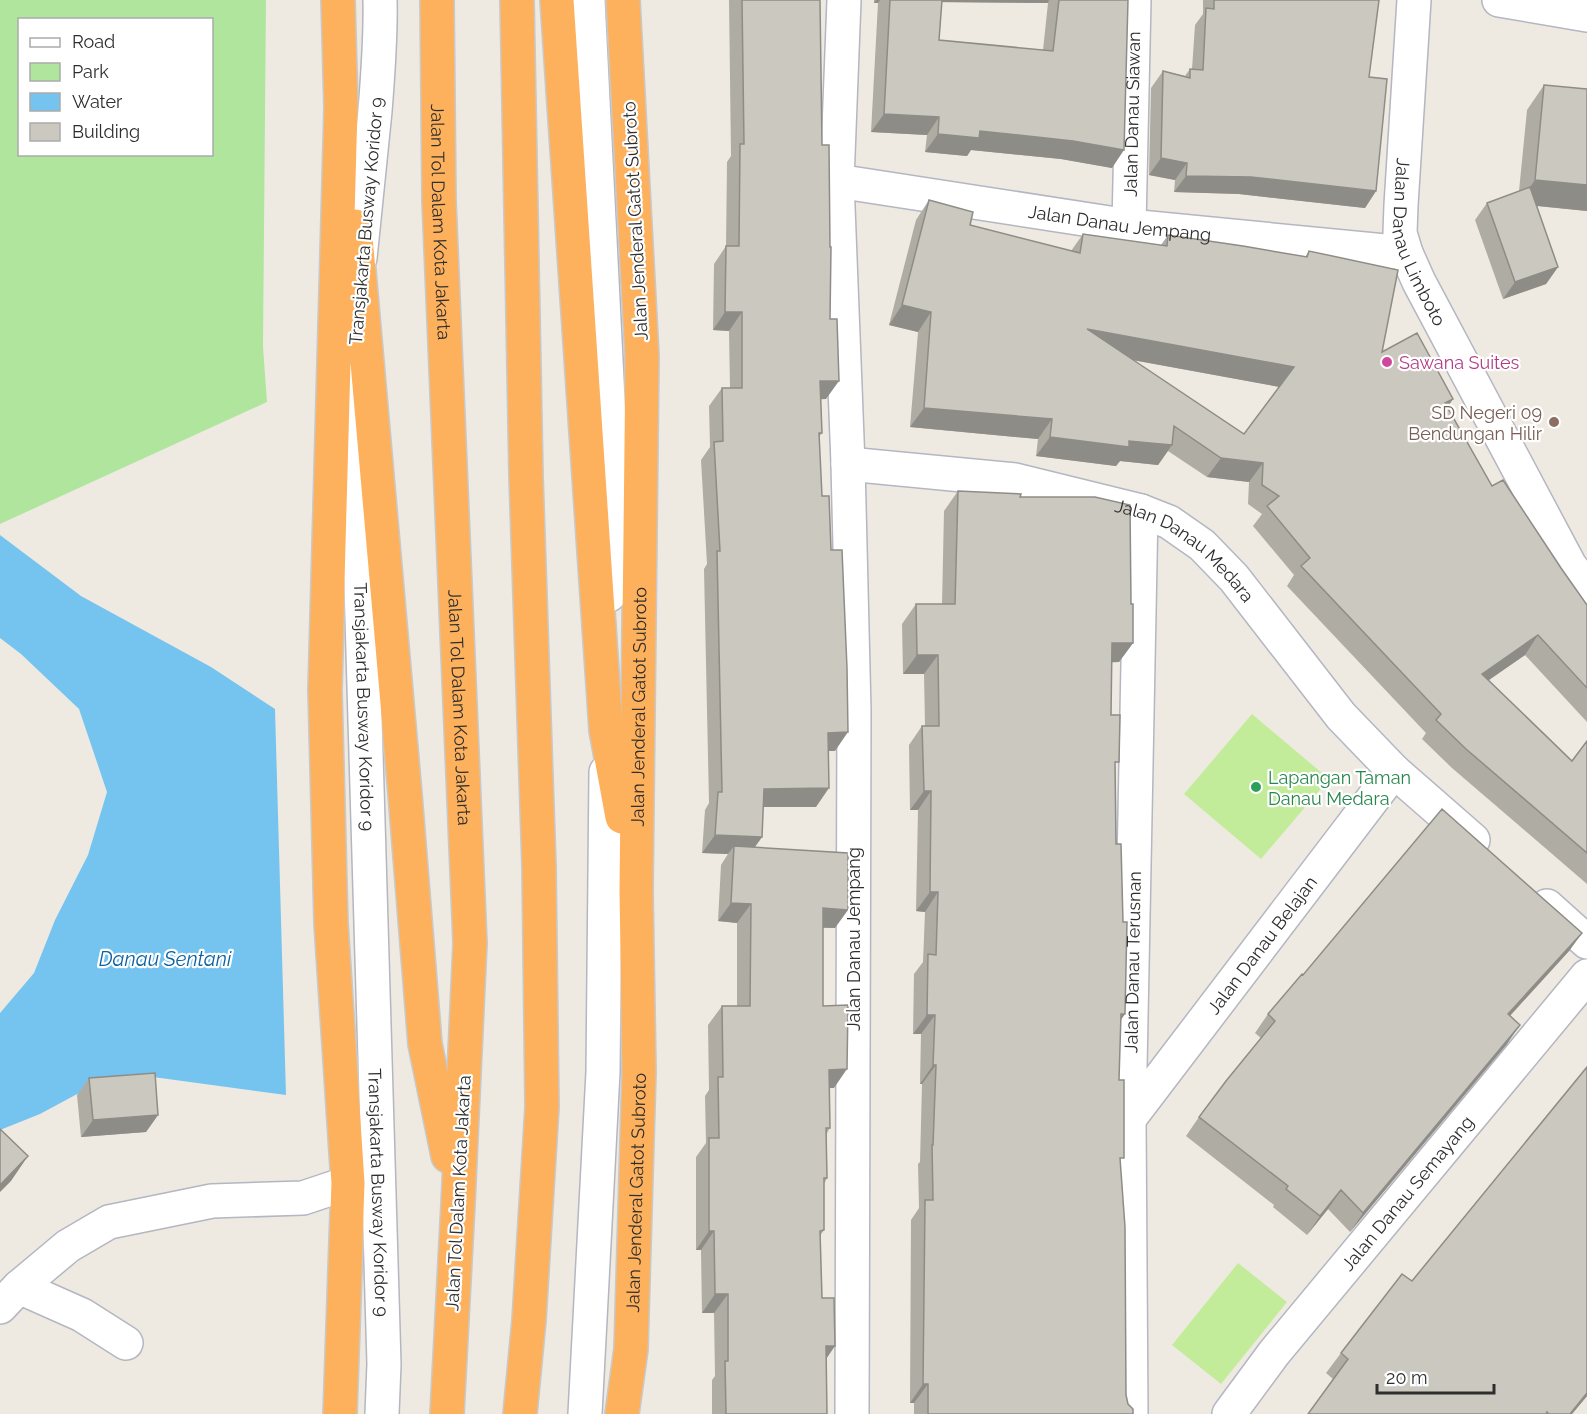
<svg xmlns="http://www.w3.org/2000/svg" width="1587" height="1414" viewBox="0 0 1587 1414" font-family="Raleway,sans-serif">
  <rect width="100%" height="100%" fill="#efeae1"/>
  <path fill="#b0e59e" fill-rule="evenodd" d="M0,0H266L263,347L267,402L0,524ZM20,20H212V154H20Z"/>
  <path fill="#c2ec9a" d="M1252,714L1329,779L1261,859L1184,794Z
    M1238,1263L1287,1302L1221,1384L1172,1345Z"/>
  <path fill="#75c4f0" d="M0,535L81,596L211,667L275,709L286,1095L131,1074L94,1085L40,1114L0,1130V1013L34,973L55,920L88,855L107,792L79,709L21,654L0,638Z"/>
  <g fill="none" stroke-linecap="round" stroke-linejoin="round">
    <g stroke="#b4b6c1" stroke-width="36">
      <g id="minor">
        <path d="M588,0L612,480L609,595"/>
        <path d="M844,0L837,181L848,464L854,711L852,1414"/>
        <path id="s1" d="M1414,0L1401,205L1400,233L1406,253L1419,282L1570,566L1587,587"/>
        <path d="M1499,0L1587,15"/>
        <path id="s2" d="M837,181L1129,226L1406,253"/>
        <path id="s3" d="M1129,226L1134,0"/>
        <path d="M360,258C365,209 370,160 375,111C378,74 381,37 380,0"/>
        <path id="s4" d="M355,381L384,1364L382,1414"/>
        <path id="s5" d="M848,464L1015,480L1141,511L1169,522L1202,545L1234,578L1341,716L1394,771L1473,840"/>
        <path d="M1547,906L1587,942"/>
        <path id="s6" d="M1129,1119L1394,771"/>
        <path d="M19,1287L82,1315L126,1343"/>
        <path d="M0,1307L19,1287L68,1246L109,1222L212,1201L303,1198L348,1183"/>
        <path d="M585,1414L603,1072L606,772"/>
        <path id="s7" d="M1131,1414L1129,1119L1141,511"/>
        <path id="s8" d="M1229,1414L1274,1353L1587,976"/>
      </g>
    </g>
    <g stroke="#c9c9c9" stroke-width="36">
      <g id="highway">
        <path d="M338,0L341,108L325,690L331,923L348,1183L340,1414"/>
        <path id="s9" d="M437,0L439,201L470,943L458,1204L447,1414"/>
        <path d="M517,0L526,476L539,867L542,1107L529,1320L520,1414"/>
        <path d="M557,0L606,730L622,817"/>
        <path d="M355,226L405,794L425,1044L448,1156"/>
        <path id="s10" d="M622,1414L631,1349L639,1072L636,891L642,356L623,0"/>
      </g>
    </g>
    <use href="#minor" stroke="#fff" stroke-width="33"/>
    <use href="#highway" stroke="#feb15c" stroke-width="33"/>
  </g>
  <path fill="#afaca4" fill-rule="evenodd" d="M729,0H820L826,399H821L822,433L819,437L835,751H828L816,807H763L762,837L755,847L835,928H823V1006L834,1088H830V1128L827,1133V1178L824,1184V1230L820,1236L822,1298L827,1358V1414H712V1380L715,1376L714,1313H702L701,1250H696V1157L706,1143L705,1096L709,1090L708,1025L722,1006H737V923L718,921L721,865L728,854L702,853L705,810L709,803L704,569L707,564L701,460L710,447L709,406L722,388H730L729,331L713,330L714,264L726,246L727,162L731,156Z
    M874,0H1128L1112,168L1061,159L971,150L967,156L925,152L927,135L871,132L878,3H874ZM942,2L1048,3L1043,50L939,40Z
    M1203,0H1379L1369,77L1376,191L1365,208L1239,194L1174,192L1175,180L1149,175L1151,88L1163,71L1185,76L1190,69H1192L1195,25L1203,14Z
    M1544,85L1587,211L1536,206L1558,267L1546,284L1503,299L1475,220L1487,203L1519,191L1527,110Z
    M929,200L970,225L1071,251L1083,234L1161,245L1168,235L1305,257L1309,251L1382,352L1453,399L1447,407L1492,486L1561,568L1587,605V722L1525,655L1488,680L1572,761L1587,741V884L1452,768L1422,739L1426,733L1287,586L1294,575L1253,526L1262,514L1248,504L1249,482L1207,477L1168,451L1158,465L1120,461L1116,466L1036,456L1038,439L910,427L918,332L889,325L916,220ZM1132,360L1280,387L1244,434Z
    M958,491L1020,497L1131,604L1133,643L1119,662H1111V715L1115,768L1116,844L1121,1021L1119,1080L1120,1164L1126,1395L1128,1404L1133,1414H914V1403H910L911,1220L919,1208L918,1164L920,1162L922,1084H920L921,1034H913L914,974L923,962L925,912L916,911L918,810H910L909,745L922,726H925L924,674H903L902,624L916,604H942L944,511Z
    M1582,933L1569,951L1510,1016L1507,1044L1350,1232L1328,1209L1307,1235L1273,1207L1274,1205L1186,1136L1199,1117L1261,1038L1255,1033L1268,1014L1303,975Z
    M1587,1067V1396L1572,1414H1308L1333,1379L1326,1373L1341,1353L1412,1281Z
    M89,1078L158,1115L146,1132L81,1137L77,1095Z"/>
  <path fill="#8e8c86" d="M876,0H880L878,3H874Z
    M933,0H1049L1048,3L931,2Z
    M884,114L939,117L927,135L871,132Z
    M980,131L1073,141L1124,150L1112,168L1061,159L971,150L967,156L925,152L938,134Z
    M1161,158L1187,163L1175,180L1149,175Z
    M1186,176L1251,177L1376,191L1365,208L1239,194L1174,192Z
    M1535,180L1587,185V211L1518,204Z
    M1558,267L1546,284L1503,299L1515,282Z
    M902,305L931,312L918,332L889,325Z
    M725,312H742L729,331L713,330Z
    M1087,329L1294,367L1280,387L1073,349Z
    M820,381H839L826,399L807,400Z
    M1453,399L1439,419L1445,403Z
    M924,408L1052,419L1038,439L910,427Z
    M1050,437L1129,441L1172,445L1158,465L1120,461L1116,466L1036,456Z
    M1221,458L1263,463L1249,482L1207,477Z
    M1538,635L1525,655L1469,694L1482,674Z
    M1112,643H1133L1119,662L1098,663Z
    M917,655H938L924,674H903Z
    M848,732L835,751H815L828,733Z
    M829,788L816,807H752L764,789Z
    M924,791H931L918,810H910Z
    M715,835L762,837L749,855L734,846L728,854L702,853Z
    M930,892H938L925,912L916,911Z
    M731,903L751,904L737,923L718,921Z
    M823,908L848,910L835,928L810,927Z
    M1582,933L1569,951L1495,1032L1508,1014Z
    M1121,1014H1125L1112,1033Z
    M927,1015H935L921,1034H913Z
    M1520,1025L1507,1044L1350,1232L1363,1213Z
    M933,1065H936L922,1084H920Z
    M847,1069L834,1088H816L829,1070Z
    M158,1115L146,1132L81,1137L93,1120Z
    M28,1156L11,1181L0,1192V1185Z
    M1341,1190L1328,1209L1307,1235L1320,1216Z
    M709,1231H714L701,1250H696Z
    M715,1294H728L714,1313H702Z
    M826,1346H835L822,1365Z
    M923,1384H928L914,1403H910Z
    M1587,1393V1396L1572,1414H1570Z"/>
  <path fill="#cbc8bf" stroke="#8e8c86" stroke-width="1.5" fill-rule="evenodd" d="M742,0H820L822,145H829L830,247H831L830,319H837L839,381H820L822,433H819L822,496H829L831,550H842L847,668L848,732L828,733L829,788L764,789L762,837L715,835L718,792H722L717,551H720L714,442L723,441L722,388H742V312H725L726,246H739L740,144H744Z
    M890,0H942L939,40L1053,51L1059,0H1128L1124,150L1073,141L980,131L979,138L938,134L939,117L884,114Z
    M1214,0H1379L1369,77L1387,79L1376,191L1251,177L1186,176L1187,163L1161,158L1163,71L1190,78V69L1203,70L1206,8L1214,9Z
    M1544,85L1587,89V185L1535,180Z
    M1530,187L1558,267L1515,282L1487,203Z
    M929,200L973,212L970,225L1080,253L1083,234L1167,246L1168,235L1243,246L1307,257L1309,251L1398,270L1382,352L1417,333L1453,399L1445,403L1492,486L1503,480L1561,568L1587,605V688L1538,635L1482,674L1572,761L1587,741V853L1466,749L1436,720L1441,714L1301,566L1310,558L1267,506L1279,496L1262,485L1263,463L1221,458L1174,426L1172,445L1129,441V447L1050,437L1052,419L924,408L931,312L902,305ZM1087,329L1294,367L1244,434Z
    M958,491L1021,494L1020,497H1095L1130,505L1131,604H1133V643H1112L1111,715H1120L1119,762H1115L1116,844H1121L1123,922H1127L1125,1014H1121L1119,1080H1124V1158H1120L1125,1227L1126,1395L1128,1404L1133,1409V1414H928V1384H923L925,1200H933L932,1145H933L936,1065H933L935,1015H927L928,954L936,955L938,892H930L931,791H924L922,726H939L938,655H917L916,604H955Z
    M1442,809L1582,933L1508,1014L1520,1025L1363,1213L1341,1190L1320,1216L1286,1189L1288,1186L1199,1117L1226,1081L1275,1021L1268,1014L1302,974L1303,975Z
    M734,846L848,853V910L823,908V1006L848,1005L847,1069L829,1070L830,1128H826L827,1178H824V1230L820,1231L822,1298H834L835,1346H826L827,1414H726L725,1361H728V1294H715L714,1231H709V1138H719L718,1077H723L722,1006H750L751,904L731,903Z
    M1587,1067V1393L1570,1414H1549L1547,1412L1546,1414H1308L1348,1359L1341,1353L1402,1274L1412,1281Z
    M155,1073L158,1115L93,1120L89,1078Z
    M0,1129L28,1156L0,1185Z"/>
  <circle fill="#d1479c" stroke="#fff" stroke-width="2" cx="1387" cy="362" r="6"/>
  <circle fill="#8d6e63" stroke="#fff" stroke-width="2" cx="1554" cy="422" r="6"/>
  <circle fill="#2e9e5b" stroke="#fff" stroke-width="2" cx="1256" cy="787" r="6"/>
  <g text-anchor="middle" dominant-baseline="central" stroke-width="4.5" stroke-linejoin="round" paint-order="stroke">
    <g font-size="18" fill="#2e2e2e" stroke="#fff">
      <text stroke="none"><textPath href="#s3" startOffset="112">Jalan Danau Siawan</textPath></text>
      <text transform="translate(366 221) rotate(-85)">Transjakarta Busway Koridor 9</text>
      <text transform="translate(635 221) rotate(-93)">Jalan Jenderal Gatot Subroto</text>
      <text stroke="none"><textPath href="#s9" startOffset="222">Jalan Tol Dalam Kota Jakarta</textPath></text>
      <text stroke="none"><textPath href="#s2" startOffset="286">Jalan Danau Jempang</textPath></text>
      <text stroke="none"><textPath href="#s1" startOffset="246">Jalan Danau Limboto</textPath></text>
      <text stroke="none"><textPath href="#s5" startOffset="356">Jalan Danau Medara</textPath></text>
      <text stroke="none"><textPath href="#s4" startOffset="326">Transjakarta Busway Koridor 9</textPath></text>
      <text stroke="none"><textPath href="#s9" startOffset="708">Jalan Tol Dalam Kota Jakarta</textPath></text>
      <text stroke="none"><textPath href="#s10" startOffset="708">Jalan Jenderal Gatot Subroto</textPath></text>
      <text transform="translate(853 939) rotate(-90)">Jalan Danau Jempang</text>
      <text stroke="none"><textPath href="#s6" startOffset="219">Jalan Danau Belajan</textPath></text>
      <text stroke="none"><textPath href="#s7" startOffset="452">Jalan Danau Terusnan</textPath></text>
      <text stroke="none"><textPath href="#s4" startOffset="812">Transjakarta Busway Koridor 9</textPath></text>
      <text transform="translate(458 1193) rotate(-87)">Jalan Tol Dalam Kota Jakarta</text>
      <text stroke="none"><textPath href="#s10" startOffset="222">Jalan Jenderal Gatot Subroto</textPath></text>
      <text stroke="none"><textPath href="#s8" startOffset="284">Jalan Danau Semayang</textPath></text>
    </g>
    <g font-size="18" fill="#b23c85" stroke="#fff" text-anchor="start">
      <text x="1399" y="362">Sawana Suites</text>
    </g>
    <g font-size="18" fill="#785e54" stroke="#fff" text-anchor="end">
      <text x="1542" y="412">SD Negeri 09<tspan x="1542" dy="21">Bendungan Hilir</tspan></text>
    </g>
    <g font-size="18" fill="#27864d" stroke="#fff" text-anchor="start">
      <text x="1268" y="777">Lapangan Taman<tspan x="1268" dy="21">Danau Medara</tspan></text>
    </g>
    <g font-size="20" font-style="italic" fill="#0e62a2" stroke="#fff">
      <text x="165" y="959">Danau Sentani</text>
    </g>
  </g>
  <rect x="18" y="18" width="195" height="138" fill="#ffffff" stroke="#ababab" stroke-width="1.5"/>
  <rect x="30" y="38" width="30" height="9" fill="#ffffff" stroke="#ababab" stroke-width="1.5"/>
  <text x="72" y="48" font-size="18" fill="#2e2e2e">Road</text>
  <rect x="30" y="63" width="30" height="18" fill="#b0e59e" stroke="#ababab" stroke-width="1.5"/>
  <text x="72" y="78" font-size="18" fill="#2e2e2e">Park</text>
  <rect x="30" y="93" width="30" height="18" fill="#75c4f0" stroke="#ababab" stroke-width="1.5"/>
  <text x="72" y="108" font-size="18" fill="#2e2e2e">Water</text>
  <rect x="30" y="123" width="30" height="18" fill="#cbc8bf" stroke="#ababab" stroke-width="1.5"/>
  <text x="72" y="138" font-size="18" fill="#2e2e2e">Building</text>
  <path d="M1377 1384v9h117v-9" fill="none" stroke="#2e2e2e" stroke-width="3"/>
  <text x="1386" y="1384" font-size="18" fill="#2e2e2e" stroke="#ffffff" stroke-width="4.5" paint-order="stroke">20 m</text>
</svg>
